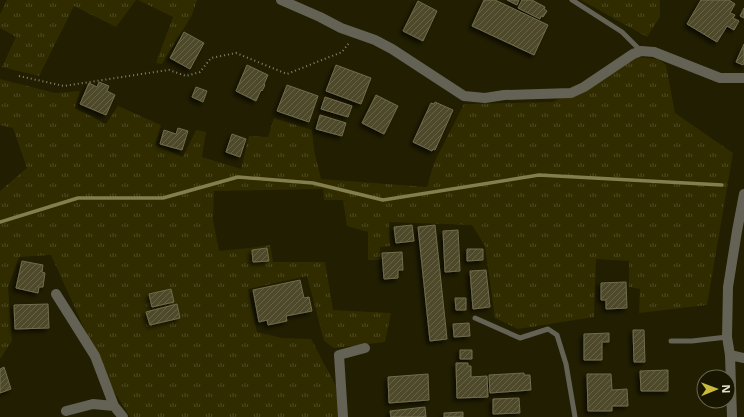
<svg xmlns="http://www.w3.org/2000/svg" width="744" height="417" viewBox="0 0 744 417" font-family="'Open Sans',sans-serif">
  <defs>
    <pattern id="grass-tufts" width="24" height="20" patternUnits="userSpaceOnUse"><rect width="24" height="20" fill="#302c00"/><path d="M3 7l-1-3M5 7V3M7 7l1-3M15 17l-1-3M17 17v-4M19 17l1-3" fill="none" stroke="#4e4a24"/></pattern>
    <pattern id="building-hatch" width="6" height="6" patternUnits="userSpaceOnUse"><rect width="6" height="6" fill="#4d4a2b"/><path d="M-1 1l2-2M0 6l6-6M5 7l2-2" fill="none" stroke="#666449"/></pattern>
    <filter id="shadow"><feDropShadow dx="-3" dy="3" stdDeviation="2" flood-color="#0009"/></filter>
  </defs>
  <rect width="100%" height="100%" fill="#211e01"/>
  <path fill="url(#grass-tufts)" d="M7,0H136L116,27L74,6L39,76L2,67L16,37L0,28V14Z
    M138,0H197L192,15L162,64L156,63L173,17Z
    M581,0H660V17L647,37Z
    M637,57L658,59L666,65L675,113L733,153L707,305L639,313L640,289L629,287V261L596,259L594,317L518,329L495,318L485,246L472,225L389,222L390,246L380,247L381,260H368V232L347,226L343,200H324L323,189L214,191L213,220L219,251L250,248L270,245L273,262H325L333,310L391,313L385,342L334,348L324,341L307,276L248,289L257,332L282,338L311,339L336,386L339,417H130L108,381L51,255L19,257L8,287L12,341L0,359V191L27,168L13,128L0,125V79L55,93L80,91L75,108L106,124L118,106L161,125L155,145L183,157L196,130L206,132L202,157L241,169L249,136L268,137L274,118L312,130L314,150L321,179L427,187L434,163L464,104L553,102Z"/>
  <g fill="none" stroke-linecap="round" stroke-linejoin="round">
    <path stroke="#827e4e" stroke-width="3.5" d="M0,222L78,198H163L238,177L313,183L383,200L539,175L722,185"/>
  </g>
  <path fill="url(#building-hatch)" stroke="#706c4c" filter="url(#shadow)" d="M484,0H495L548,25L534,55L472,26Z
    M507,0H519L517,5Z
    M522,0H532L545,7L544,9L547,11L543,17L541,16L540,19L518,8Z
    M701,0H729L735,4L730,13L735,15L733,18L739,21L734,30L727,26L717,42L687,24Z
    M418,1L437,11L423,41L403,31Z
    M744,8V18L740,16Z
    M184,32L204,43L190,69L170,58Z
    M744,44V63L743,65L736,62Z
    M247,65L268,75L264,84L265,85L262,91L261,90L256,101L236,91Z
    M336,65L371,78L361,104L326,91Z
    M99,82L109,86L107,91L115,95L106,115L80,104L89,83L97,87Z
    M287,85L318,96L309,122L277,111Z
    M196,87L207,91L203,102L192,97Z
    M376,95L398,106L384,134L362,123Z
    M325,97L352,106L348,117L321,109Z
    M435,102L453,110L435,150L433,149L432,151L413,142L431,103L434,104Z
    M320,115L346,123L342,136L316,129Z
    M178,128L188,131L182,150L160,144L164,130L176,134Z
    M232,134L246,139L240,157L226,152Z
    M412,225L414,241L396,243L394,227Z
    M435,225L447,339L430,341L418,227Z
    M458,230L460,271L445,272L443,231Z
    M267,248L269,261L253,262L252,250Z
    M467,249H483V260L467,261Z
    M402,252L403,270H398V278L384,279L382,253Z
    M22,261L43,265L42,272L45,273L43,287H39L38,293L16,288Z
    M486,270L490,307L473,309L470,271Z
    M300,280L304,298L309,297L312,311L286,316L287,321L268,325L267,320L259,322L253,290Z
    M626,282L627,308L606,309V300H601V283Z
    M171,289L174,302L152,307L149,294Z
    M455,298H466V310H456Z
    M48,304L49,328L15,329L14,305Z
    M177,304L180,318L150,325L146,312Z
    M469,323L470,336L454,337L453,324Z
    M633,330H644L645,362H634Z
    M609,333V342H602V360H584V334Z
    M460,350H472V359H460Z
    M456,363H468V366H471V377L487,376L488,397L457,398Z
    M4,367L11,389L0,393V369Z
    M668,370V391H641L640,371Z
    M524,373V375H530L531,390L490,393L489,375Z
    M428,374L429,400L389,403L388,377Z
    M587,374H611L612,390L627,389L628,406H612V411H588Z
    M519,398L520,413L493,414V399Z
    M425,407L426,417H391L390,411Z
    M463,412V417H444V413Z"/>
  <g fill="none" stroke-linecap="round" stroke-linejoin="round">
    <path stroke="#86846d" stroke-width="2" stroke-dasharray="1 3" stroke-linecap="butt" d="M19,76L64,86L148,73L169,70L186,76L200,72L211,58L236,53L287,74L342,52L349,43"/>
    <path stroke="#646255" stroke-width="5" d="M572,0L622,32L641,51
      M475,318L520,338L548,329L557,335L566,364L575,417
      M671,341H692L727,337"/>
    <path stroke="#646255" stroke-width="10" d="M281,0L320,17L341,28L375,40L392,49L464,96L485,98L504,95L571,93L584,87L633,54L641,51L654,52L720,78H744
      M56,294L95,356L114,406
      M730,355L744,358
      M66,411L93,404L114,406L123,417
      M343,417L339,355L365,348
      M732,417L730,355L727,337L728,287L737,231L744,194"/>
  </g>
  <g transform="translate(716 389) rotate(89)"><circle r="19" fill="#181500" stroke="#686652"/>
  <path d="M0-3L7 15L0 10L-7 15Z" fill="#c8bb3b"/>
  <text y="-6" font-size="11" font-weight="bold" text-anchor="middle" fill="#e0dfcd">N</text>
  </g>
</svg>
